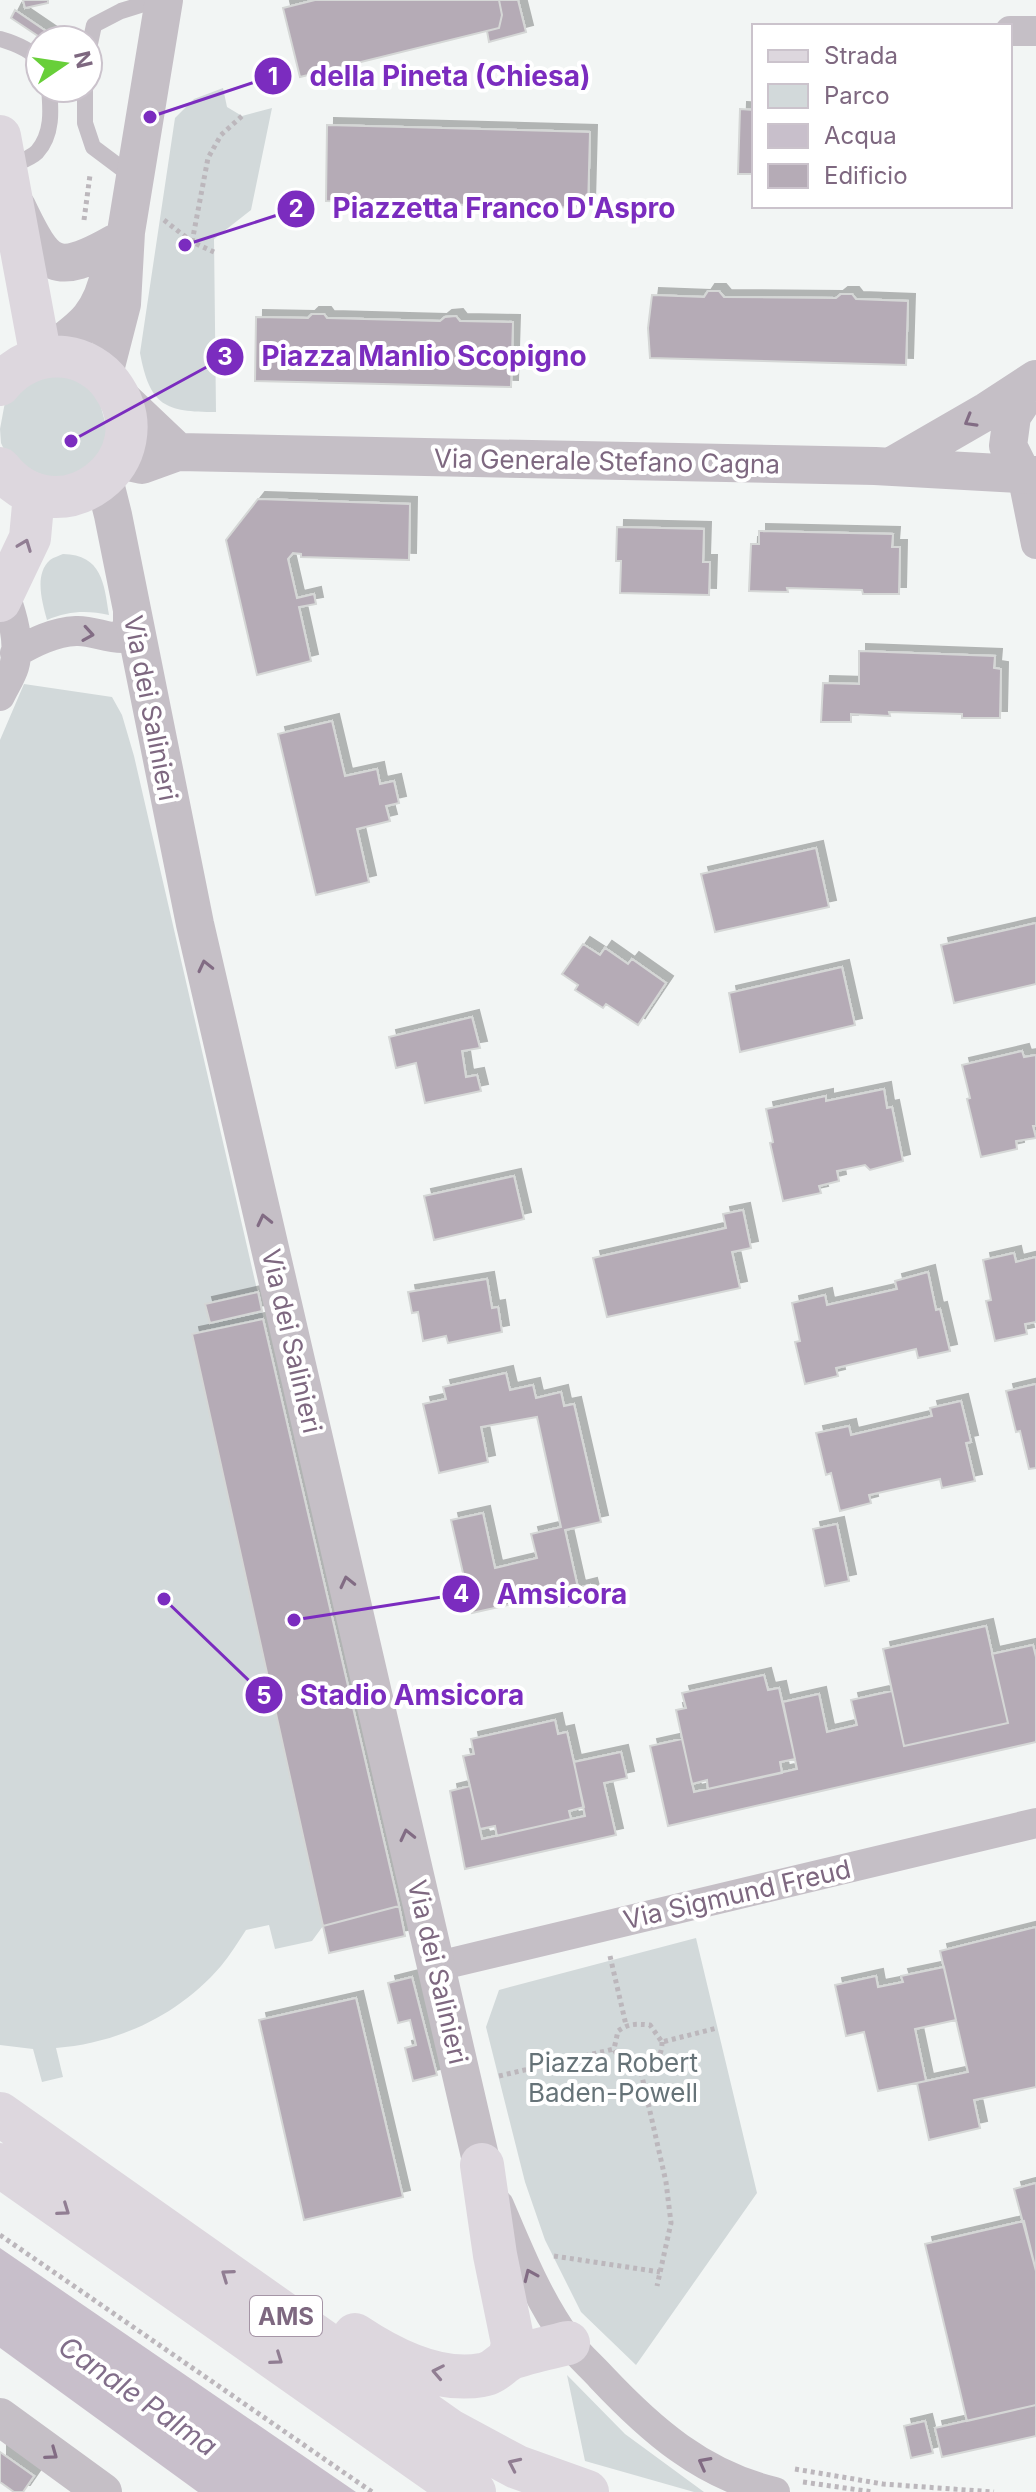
<svg xmlns="http://www.w3.org/2000/svg" width="1036" height="2492" viewBox="0 0 1036 2492" font-family="Inter,sans-serif">
  <defs>
    <filter id="shadow"><feDropShadow dx="7" dy="-7" stdDeviation="0" flood-color="#0004"/></filter>
  </defs>
  <rect width="100%" height="100%" fill="#f2f5f4"/>
  <path fill="#d2d9da" d="M223,88L227,107L242,116L272,108L251,210L214,239L216,412C165,412 150,406 140,353L175,118L194,99Z
    M56,370L95,385L111,444L66,484L10,462L1,443L0,429L5,402L18,385Z
    M63,554C102,555 104,583 109,615C87,610 68,611 47,620C42,602 34,574 50,560C54,557 59,556 63,554Z
    M24,684L112,697L122,715L134,756L399,1906L323,1926L312,1941L275,1949L269,1925L246,1930C238,1942 230,1955 221,1966C179,2015 119,2043 56,2048L63,2077L42,2082L33,2049L0,2045V740Z
    M696,1938L757,2193L636,2365L581,2312L545,2240L525,2182L486,2027L499,1990Z
    M567,2375L625,2434L704,2492H694L585,2461Z"/>
  <path fill="#c8bfcb" d="M0,2248L356,2492H198L0,2348Z"/>
  <path fill="#b5abb6" stroke="#d5d7d6" stroke-width="2" filter="url(#shadow)" d="M23,0H48V3L25,8Z
    M315,0H499L502,15L499,28L300,77L283,8Z
    M499,0H518L526,32L489,42L487,31L499,28L502,15Z
    M15,10L59,40H44L11,18Z
    M740,109L754,110V174H738Z
    M327,125L590,132L588,208L326,201Z
    M708,291H719L724,297L836,298L841,294H852L856,299L908,301L906,365L650,358L648,328L652,295L704,297Z
    M312,314H324L327,318L440,321L445,317L456,316L460,321L513,322L511,387L255,381L256,317L308,318Z
    M258,499L410,504L409,560L301,557V554L293,553L288,559L297,598L314,594L316,604L299,607L311,661L257,675L226,540Z
    M617,527L704,529L703,562H710L709,595L620,593L621,561H616Z
    M759,531L893,534L892,547H900L899,594H863L862,590L787,588L788,592L749,591L751,544H759Z
    M859,651L995,656L994,668L1001,669L1000,718H962V714L889,712L890,716L851,714V722H821L823,683L859,684Z
    M332,721L345,776L377,769L380,784L394,781L399,803L386,806L390,821L357,829L369,882L316,895L278,734Z
    M816,848L829,907L715,932L701,874Z
    M1036,923V984L954,1003L941,945Z
    M583,944L600,955L605,948L628,964L632,959L666,983L638,1025L606,1004L603,1008L575,990L578,985L562,974Z
    M842,967L855,1025L740,1052L729,993Z
    M472,1017L480,1048L462,1051L466,1077L477,1075L481,1091L425,1103L416,1063L396,1068L389,1037Z
    M1022,1051L1024,1057L1036,1055V1126H1033L1036,1138L1016,1141L1017,1149L981,1157L967,1099L970,1098L962,1065Z
    M884,1089L887,1108L892,1107L903,1161L870,1170L865,1165L837,1171L839,1181L819,1186L821,1193L783,1201L770,1143L773,1142L766,1109L826,1096V1101Z
    M514,1176L524,1219L434,1240L424,1196Z
    M743,1210L751,1248L732,1252L740,1288L607,1317L593,1258L726,1228L723,1214Z
    M1014,1253L1016,1262L1036,1257V1322L1025,1324L1027,1334L995,1341L986,1301L991,1300L983,1260Z
    M928,1272L936,1310L940,1309L950,1351L918,1358L916,1349L836,1368L838,1376L805,1384L795,1342L800,1341L792,1303L825,1295L827,1305L897,1289L895,1281Z
    M487,1279L492,1308L498,1307L502,1332L448,1343L446,1336L423,1341L418,1312L412,1313L408,1292Z
    M258,1292L262,1311L210,1323L205,1304Z
    M263,1319L399,1906L323,1926L192,1334Z
    M506,1373L510,1390L533,1385L536,1398L561,1392L564,1406L574,1404L601,1522L565,1530L578,1588L590,1585L594,1601L569,1606L565,1592L472,1613L451,1520L483,1513L495,1568L537,1558L531,1534L561,1527L537,1417L481,1427L488,1462L439,1473L423,1404L446,1399L443,1387Z
    M1036,1384V1468L1029,1469L1020,1431L1016,1432L1006,1391Z
    M961,1401L971,1442L966,1443L975,1481L942,1488L940,1479L869,1495L871,1503L840,1511L831,1473L826,1475L816,1433L849,1426L851,1435L932,1416L930,1408Z
    M837,1524L849,1581L825,1586L813,1529Z
    M986,1626L1008,1723L904,1746L883,1649Z
    M1033,1645L1036,1657V1742L668,1826L650,1746L682,1739L694,1792L797,1769L783,1702L819,1694L827,1732L857,1725L851,1700L892,1691L904,1746L1008,1723L992,1654Z
    M764,1675L768,1690L779,1688L795,1759L780,1762L782,1773L708,1789L707,1780L692,1784L676,1710L686,1708L682,1693Z
    M555,1720L558,1734L567,1732L584,1807L569,1811L571,1819L497,1836L495,1826L480,1829L463,1756L474,1754L471,1739Z
    M621,1752L627,1778L604,1783L616,1835L465,1869L450,1791L470,1786L482,1839L585,1816L574,1762Z
    M399,1906L405,1936L329,1953L323,1926Z
    M1036,1927V2087L974,2100L980,2128L929,2140L917,2083L968,2072L940,1951Z
    M944,1967L956,2020L915,2029L926,2081L878,2091L864,2032L846,2036L835,1985L876,1976L878,1987L903,1982L901,1976Z
    M412,1977L437,2075L413,2081L405,2048L416,2045L410,2020L398,2023L388,1983Z
    M356,1998L403,2197L304,2220L259,2020Z
    M1036,2183V2271L1014,2189Z
    M1024,2221L1036,2271V2405L967,2421L925,2244Z
    M1036,2405V2436L942,2457L935,2428Z
    M925,2421L933,2453L911,2458L904,2426Z
    M0,2452L34,2476L23,2492H14L0,2482Z"/>
  <g fill="none" stroke-linecap="round" stroke-linejoin="round">
    <path stroke="#bcb7bc" stroke-width="5" stroke-dasharray="4 4" stroke-linecap="butt" d="M84,220L90,175
      M164,220L192,242L214,252
      M192,242L208,158L221,135L242,116
      M610,1956L626,2025
      M662,2042C662,2058 654,2065 641,2072L623,2066L614,2049L618,2031C629,2023 636,2024 650,2025L662,2042L717,2028
      M641,2072L666,2182L671,2223L657,2286
      M499,2076L614,2049
      M0,2235L372,2492
      M554,2256L660,2272
      M795,2469L883,2484L994,2492
      M803,2482L873,2492"/>
    <path stroke="#c5bfc6" stroke-width="16" d="M0,39C14,43 30,49 40,61
      M88,53L94,25L121,11L156,0
      M85,88V123L93,147L133,177
      M8,167C16,163 30,159 37,152C53,134 51,110 49,88"/>
    <path stroke="#c5bfc6" stroke-width="30" d="M1010,31H1036
      M1022,474L1036,544
      M15,653C34,642 54,632 76,631C91,630 106,638 122,638L128,624V601
      M0,696C4,687 11,677 14,667C21,642 12,615 4,592
      M438,1966L1036,1823
      M499,2205C519,2252 538,2300 568,2341C577,2354 590,2365 601,2377C651,2430 702,2475 775,2492"/>
    <path stroke="#c5bfc6" stroke-width="38" d="M17,207C46,268 55,277 115,243
      M41,358C79,330 101,319 110,270
      M104,374L122,304L126,232L164,0
      M120,397L178,452
      M119,460L142,465L178,452L875,466L1036,475
      M890,467L987,411L1036,379
      M1022,474L1008,446L1012,416L1034,383
      M104,479L113,515L195,924L482,2165
      M0,2417L103,2492"/>
    <path stroke="#ddd7de" stroke-width="42" d="M0,136L41,358
      M0,385C15,365 40,354 65,357C83,359 101,370 111,384C167,460 58,542 0,468
      M0,601L30,538L34,494"/>
    <path stroke="#ddd7de" stroke-width="44" d="M0,2114L450,2431L517,2467L587,2492
      M0,2165L441,2475L474,2492
      M482,2165L495,2255L513,2343L510,2358
      M355,2335C391,2359 437,2383 482,2375C496,2373 502,2361 514,2357C532,2351 551,2347 568,2343"/>
  </g>
  <defs><path id="oneway-chevron" d="M-2-3.5L2.5 0L-2 3.5" fill="none" stroke-width="1.6" stroke-linecap="round" stroke-linejoin="round" transform="scale(2)"/></defs>
  <g stroke="#826c84">
    <use href="#oneway-chevron" transform="translate(970 421) rotate(150)"/>
    <use href="#oneway-chevron" transform="translate(88 634) rotate(9)"/>
    <use href="#oneway-chevron" transform="translate(205 966) rotate(-103)"/>
    <use href="#oneway-chevron" transform="translate(264 1220) rotate(-103)"/>
    <use href="#oneway-chevron" transform="translate(347 1582) rotate(-103)"/>
    <use href="#oneway-chevron" transform="translate(407 1835) rotate(-103)"/>
    <use href="#oneway-chevron" transform="translate(530 2275) rotate(-114)"/>
    <use href="#oneway-chevron" transform="translate(52 2454) rotate(36)"/>
    <use href="#oneway-chevron" transform="translate(704 2463) rotate(-152)"/>
  </g>
  <g stroke="#917e93">
    <use href="#oneway-chevron" transform="translate(25 545) rotate(-69)"/>
    <use href="#oneway-chevron" transform="translate(64 2210) rotate(35)"/>
    <use href="#oneway-chevron" transform="translate(227 2275) rotate(-145)"/>
    <use href="#oneway-chevron" transform="translate(277 2359) rotate(35)"/>
    <use href="#oneway-chevron" transform="translate(438 2372) rotate(-169)"/>
    <use href="#oneway-chevron" transform="translate(514 2464) rotate(-155)"/>
  </g>
  <g text-anchor="middle" dominant-baseline="central" stroke-width="8" stroke-linejoin="round" paint-order="stroke">
    <rect fill="#fff" stroke="#a595a6" stroke-width="2" x="250" y="2296" width="72" height="40" rx="6"/>
    <g font-size="24" font-weight="bold" fill="#7e6880">
      <text x="286" y="2316">AMS</text>
    </g>
    <g font-size="26" fill="#7e6880" stroke="#fff">
      <text transform="translate(607 461) rotate(1)">Via Generale Stefano Cagna</text>
      <text transform="translate(151 708) rotate(79)">Via dei Salinieri</text>
      <text transform="translate(292 1341) rotate(77)">Via dei Salinieri</text>
      <text transform="translate(737 1894) rotate(-13)">Via Sigmund Freud</text>
      <text transform="translate(438 1972) rotate(77)">Via dei Salinieri</text>
    </g>
    <g font-size="26" fill="#667378" stroke="#fff">
      <text x="613" y="2062">Piazza Robert<tspan x="613" dy="30">Baden-Powell</tspan></text>
    </g>
    <g font-size="28" font-style="italic" fill="#826e8a" stroke="#fff">
      <text transform="translate(138 2396) rotate(35)">Canale Palma</text>
    </g>
  </g>
  <path fill="none" stroke="#7b2cbf" stroke-width="3" d="M150 117L273 76M185 245L296 209M71 441L225 357M294 1620L461 1594M164 1599L264 1695"/>
  <g fill="#7b2cbf" stroke="#fff" stroke-width="3">
    <circle cx="150" cy="117" r="8"/>
    <circle cx="185" cy="245" r="8"/>
    <circle cx="71" cy="441" r="8"/>
    <circle cx="294" cy="1620" r="8"/>
    <circle cx="164" cy="1599" r="8"/>
    <circle cx="273" cy="76" r="20"/>
    <circle cx="296" cy="209" r="20"/>
    <circle cx="225" cy="357" r="20"/>
    <circle cx="461" cy="1594" r="20"/>
    <circle cx="264" cy="1695" r="20"/>
  </g>
  <g font-size="24" text-anchor="middle" font-weight="bold" fill="#fff">
    <text x="273" y="85">1</text>
    <text x="296" y="217">2</text>
    <text x="225" y="365">3</text>
    <text x="461" y="1602">4</text>
    <text x="264" y="1704">5</text>
  </g>
  <g font-size="28" text-anchor="middle" font-weight="bold" fill="#7b2cbf" stroke="#fff" stroke-width="8" stroke-linejoin="round" paint-order="stroke">
    <text x="450" y="86">della Pineta (Chiesa)</text>
    <text x="504" y="218">Piazzetta Franco D'Aspro</text>
    <text x="424" y="366">Piazza Manlio Scopigno</text>
    <text x="562" y="1604">Amsicora</text>
    <text x="412" y="1705">Stadio Amsicora</text>
  </g>
  <rect x="752" y="24" width="260" height="184" fill="#ffffff" stroke="#cbc3cc" stroke-width="2"/>
  <rect x="768" y="50" width="40" height="12" fill="#ddd7de" stroke="#cbc3cc" stroke-width="2"/>
  <text x="824" y="64" font-size="24" fill="#7e6880">Strada</text>
  <rect x="768" y="84" width="40" height="24" fill="#d2d9da" stroke="#cbc3cc" stroke-width="2"/>
  <text x="824" y="104" font-size="24" fill="#7e6880">Parco</text>
  <rect x="768" y="124" width="40" height="24" fill="#c8bfcb" stroke="#cbc3cc" stroke-width="2"/>
  <text x="824" y="144" font-size="24" fill="#7e6880">Acqua</text>
  <rect x="768" y="164" width="40" height="24" fill="#b5abb6" stroke="#cbc3cc" stroke-width="2"/>
  <text x="824" y="184" font-size="24" fill="#7e6880">Edificio</text>
  <g transform="translate(64 64) rotate(77)"><circle r="38" fill="#ffffff" stroke="#cbc3cc" stroke-width="2"/>
  <path d="M0-6L14 30L0 20L-14 30Z" fill="#68cf39"/>
  <text y="-12" font-size="22" font-weight="bold" text-anchor="middle" fill="#7e6880">N</text>
  </g>
</svg>
